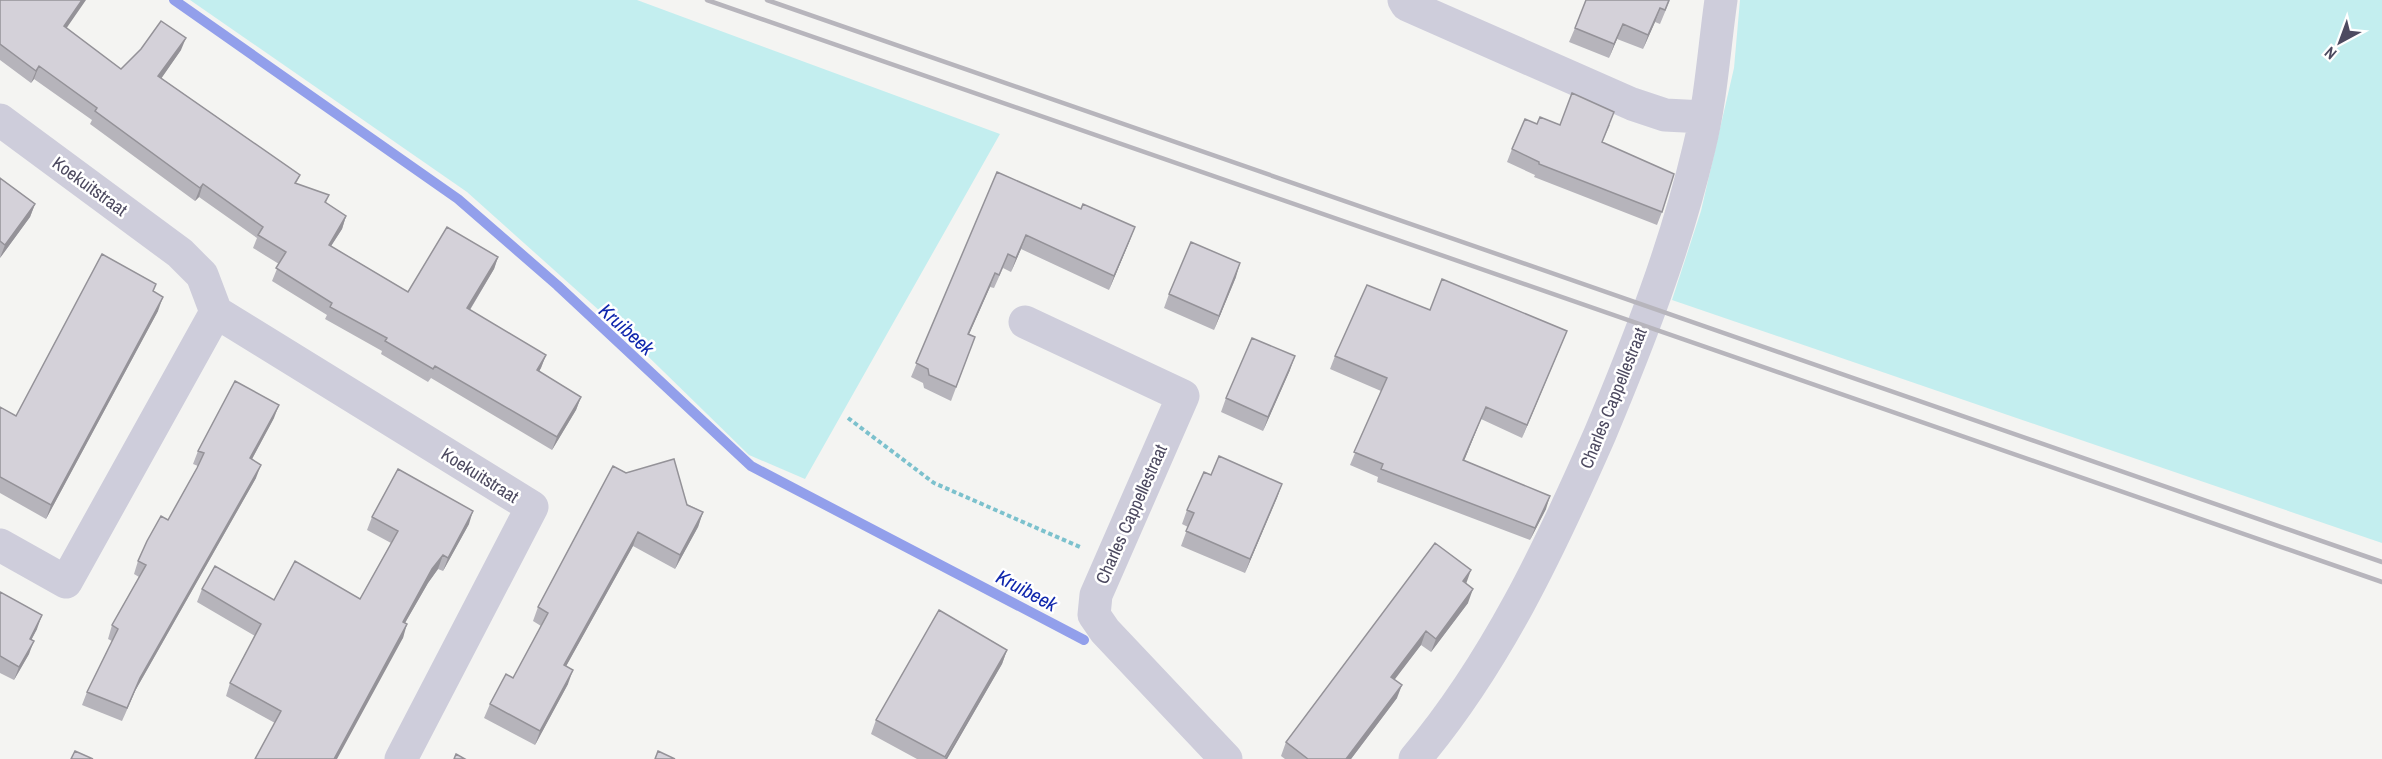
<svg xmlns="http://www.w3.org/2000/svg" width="2382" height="759" viewBox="0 0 2382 759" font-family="'Archivo Narrow',sans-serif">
  <rect width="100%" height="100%" fill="#f4f4f2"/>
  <path fill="#c3eeef" d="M190,0H637L1000,134L805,479L749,455L620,329L467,192Z
    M1740,0H2382V543L1672,300L1701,211L1734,68Z"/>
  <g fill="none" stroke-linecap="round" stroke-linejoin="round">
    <path stroke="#929feb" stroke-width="10" d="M174,0L458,199L557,285L751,466L1084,640"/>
    <path stroke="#7cc1cd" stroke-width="4" stroke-dasharray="4.5 3" stroke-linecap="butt" d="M848,418L934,483L1080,547"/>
    <path stroke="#cecddb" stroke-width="33" d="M1404,0L1407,5L1632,104L1665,115L1704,117
      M0,120L180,253L202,275L216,312
      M1025,322L1183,396L1096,595L1094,615L1105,631L1226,759
      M0,545L66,582L216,312L532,507L401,759
      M1415,759C1496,663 1550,548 1600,434C1639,341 1676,246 1699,148C1711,100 1714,49 1721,0"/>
    <path stroke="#b7b5bc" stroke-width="4.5" d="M707,0L2382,582
      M767,0L2382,562"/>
  </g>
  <path fill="#b6b4bb" d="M0,0L66,28L121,69L181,50L161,78L300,175L296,184L329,195L326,203L346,216L342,229L331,246L408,292L498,257L494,269L470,310L546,355L539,372L581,397L576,410L552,450L431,378L428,382L381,354L382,351L325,319L327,315L272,281L279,264L253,248L257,238L199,197L195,201L90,124L92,120L34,79L31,83L0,60Z
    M1670,0L1660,24L1655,22L1643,49L1617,39L1609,58L1569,42L1575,28Z
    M1537,124L1560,125H1610L1602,142L1662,212L1657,225L1534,177L1535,175L1507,162L1512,149Z
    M997,172L1081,209L1130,240L1109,290L1021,249L1011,272L1003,268L994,288L990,287L969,334L975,337L951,401L924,388L923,383L911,377Z
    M0,178L35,204L30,217L0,258Z
    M1236,277L1214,330L1164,308L1169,294Z
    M153,291L158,311L46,519L0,493V407L16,416Z
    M1430,310L1567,331L1522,438L1481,419L1464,461L1546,509L1530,540L1377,482L1378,477L1350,465L1381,391L1330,369L1335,356Z
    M1290,370L1263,431L1221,412L1226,398Z
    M274,418L252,459L256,478L135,691L122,721L82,705L87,692L112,641L108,639L112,625L139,577L134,574L138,561L168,520L198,466L193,464L198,451Z
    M613,466L703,512L698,527L675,569L633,546L566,666L568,684L535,745L484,718L490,704L513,678L541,626L533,621L538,607Z
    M1211,475L1282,484L1245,573L1181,546L1188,527L1182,524L1187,510Z
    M372,517L469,524L443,571L438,569L428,583L405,623L403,638L275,723L226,696L230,683L255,636L197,602L202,589L274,600L360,599L391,543L367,530Z
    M1466,583L1468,603L1431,652L1421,645L1394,679L1397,698L1351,759H1285L1281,756L1286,742Z
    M0,592L37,629L31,640L29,654L14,680L0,673Z
    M1007,650L1002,664L947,759H917L871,734L876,720Z"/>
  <path fill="#949298" d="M82,0H86L59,39L64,26Z
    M1660,8L1655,22L1643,49L1648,35Z
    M1623,24L1617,39L1609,58L1614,44Z
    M186,38L181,50L154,89L158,76Z
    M39,66L34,79L31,83L36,71Z
    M203,184L199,197L195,201L200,188Z
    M35,204L30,217L0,258L5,245Z
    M346,216L342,229L324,257L329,245Z
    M1135,227L1130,240L1109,290L1114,276Z
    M1026,235L1021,249L1011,272L1016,258Z
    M498,257L494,269L463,321L467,308Z
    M1240,263L1236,277L1214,330L1219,316Z
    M995,273L990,287L963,348L968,334Z
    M163,297L158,311L46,519L51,505Z
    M1567,331L1562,343L1522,438L1527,425Z
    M546,355L541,368L532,383L537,370Z
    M1295,356L1290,370L1263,431L1268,417Z
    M581,397L576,410L552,450L557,437Z
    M279,405L274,418L245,472L250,458Z
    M1486,407L1481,419L1459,473L1463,460Z
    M261,465L256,478L135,691L122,721L140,678Z
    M1282,484L1277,498L1245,573L1250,559Z
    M1550,496L1546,509L1530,540L1535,528Z
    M473,511L469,524L443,571L448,558Z
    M703,512L698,527L675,569L680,555Z
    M638,532L633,546L559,679L564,665Z
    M443,555L438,569L428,583L398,635L403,622L432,569Z
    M1471,570L1466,584L1463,581Z
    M1473,589L1468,603L1431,652L1436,639Z
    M42,615L37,629L25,652L30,639Z
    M407,624L403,638L337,759H334Z
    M1426,631L1421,645L1386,691L1391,677Z
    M34,641L29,654L14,680L19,667Z
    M1007,650L1002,664L947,759H945Z
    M573,670L568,684L535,745L540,731Z
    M1402,685L1397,698L1351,759H1346Z"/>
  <path fill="#d4d1d9" stroke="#949298" stroke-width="1.5" d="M0,0H82L64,26L121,69L141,49L161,21L186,38L158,76L300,175L295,183L329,195L325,202L346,216L329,245L408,292L447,227L498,257L467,308L546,355L537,370L581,397L557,437L435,366L433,369L385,341L387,338L330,307L332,303L276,268L286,252L258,235L263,227L203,184L200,188L95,111L97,108L39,66L36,71L0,44Z
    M1586,0H1669L1665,10L1660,8L1648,35L1623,24L1614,44L1575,28Z
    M1572,93L1614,112L1602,142L1674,174L1662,212L1539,164V162L1512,149L1525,119L1537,124L1540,117L1560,125Z
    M997,172L1081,209L1083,204L1135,227L1114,276L1026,235L1016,258L1008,254L999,275L995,273L968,334L975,337L956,387L929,375L928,369L916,363Z
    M0,178L35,204L5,245L0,241Z
    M1191,242L1240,263L1219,316L1169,294Z
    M102,254L156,284L153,291L163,297L51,505L0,477V407L16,416Z
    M1442,279L1567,331L1527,425L1486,407L1463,460L1550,496L1535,528L1381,469L1383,464L1354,452L1387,378L1335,356L1367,285L1430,310Z
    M1252,338L1295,356L1268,417L1226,398Z
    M235,381L279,405L250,458L261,465L140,678L127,708L87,692L118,629L112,625L146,565L138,561L147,541L161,516L168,520L197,468L204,453L198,451Z
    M1219,456L1282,484L1250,559L1186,531L1194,513L1187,510L1204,472L1211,475Z
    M674,459L687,505L703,512L680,555L638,532L564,665L573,670L540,731L490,704L506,674L513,678L548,613L538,607L613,466L626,473Z
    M398,469L473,511L448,558L443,555L432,569L403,622L407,624L334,759H255L281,711L230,683L261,624L202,589L215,566L274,600L295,561L360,599L398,531L372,517Z
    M1435,543L1471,570L1463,581L1473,589L1436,639L1426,631L1391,677L1402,685L1346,759H1308L1286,742Z
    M0,592L42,615L30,639L34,641L19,667L0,656Z
    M939,610L1007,650L945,757L876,720Z
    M75,751L93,759H71Z
    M658,751L675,759H655Z
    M456,754L465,759H454Z"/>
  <g text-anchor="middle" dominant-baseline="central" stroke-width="5" stroke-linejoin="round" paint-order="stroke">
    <g font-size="18" fill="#4d4a60" stroke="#fff">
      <text transform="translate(90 186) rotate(36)">Koekuitstraat</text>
      <text transform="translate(1613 398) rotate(-68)">Charles Cappellestraat</text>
      <text transform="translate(480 475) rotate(32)">Koekuitstraat</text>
      <text transform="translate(1131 514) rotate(-66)">Charles Cappellestraat</text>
    </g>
    <g font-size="20" font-style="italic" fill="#1027ad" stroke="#fff">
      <text transform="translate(627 329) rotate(42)">Kruibeek</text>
      <text transform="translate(1027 590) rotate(28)">Kruibeek</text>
    </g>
  </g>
  <g transform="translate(2340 42) rotate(221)" stroke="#ffffff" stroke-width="4.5" paint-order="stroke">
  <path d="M0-4.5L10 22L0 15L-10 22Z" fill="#4d4a60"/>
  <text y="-9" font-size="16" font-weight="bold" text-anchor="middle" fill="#4d4a60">N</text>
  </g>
</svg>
